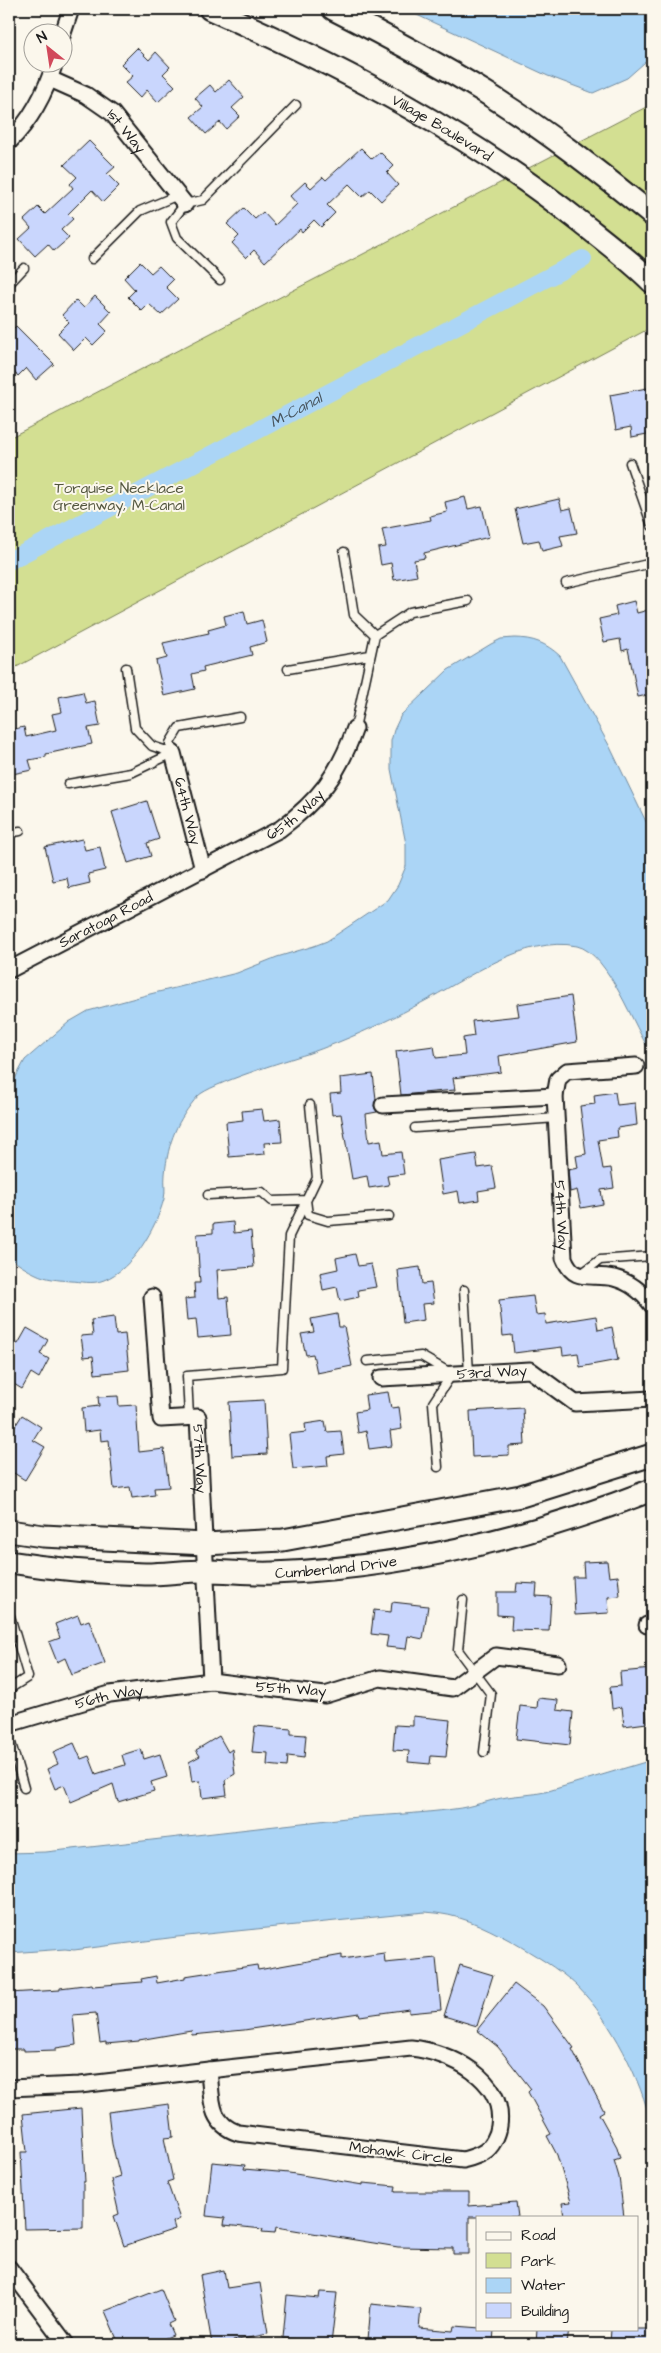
<svg xmlns="http://www.w3.org/2000/svg" width="661" height="2353" viewBox="0 0 661 2353" font-family="'Architects Daughter',sans-serif">
  <rect width="100%" height="100%" fill="#fbf7ec"/>
  <filter id="ink" filterUnits="userSpaceOnUse"><feTurbulence type="fractalNoise" baseFrequency=".02" numOctaves="2"/><feDisplacementMap in="SourceGraphic" scale="10" xChannelSelector="R" yChannelSelector="G"/><feConvolveMatrix kernelMatrix="1 2 1 2 8 2 1 2 1" color-interpolation-filters="sRGB"/></filter>
  <g filter="url(#ink)">
    <path fill="#d3df92" stroke="#787e57" d="M652,104V327L9,671V438Z"/>
    <path fill="#abd5f6" stroke="#728b9f" d="M404,9H652V56L627,78L593,93L548,76Z
      M514,638C533,638 546,643 560,656L610,747L652,834V1054C634,1029 609,953 577,946C524,935 466,980 421,1003C384,1023 347,1040 307,1054C287,1060 210,1084 198,1096C177,1120 168,1142 165,1174C164,1182 166,1191 164,1199C156,1228 133,1269 104,1280C92,1285 81,1281 70,1281C58,1280 46,1279 36,1274C27,1270 18,1264 10,1258L9,1090L25,1060L69,1022L88,1011L150,994L237,973L277,957L314,946L327,941L388,900L398,885L406,866V844L391,769V741L394,730L401,715L448,670L491,644L501,639Z
      M652,1760V2127C640,2077 613,2023 577,1986C558,1968 533,1954 511,1941C481,1925 459,1914 425,1912L177,1937L74,1950L65,1949L9,1953V1853L46,1852L346,1818C382,1815 418,1814 454,1809C472,1807 489,1800 507,1797C519,1795 532,1795 545,1792Z"/>
    <g fill="none" stroke-linecap="round" stroke-linejoin="round">
      <path stroke="#abd5f6" stroke-width="18" id="s1" d="M9,561L583,259"/>
    </g>
    <path fill="#c9d6fd" stroke="#1c1c1c" d="M137,48L149,60L156,52L170,67L163,74L175,86L158,102L147,90L140,98L125,83L133,76L121,64Z
      M229,80L244,97L232,108L240,116L226,129L220,122L206,134L191,117L203,107L195,98L210,85L216,92Z
      M89,141L115,167L107,174L119,186L103,202L92,190L68,214L73,219L61,230L69,238L54,251L48,244L35,256L19,239L31,228L24,220L38,207L45,214L73,188L70,184L77,177L64,165Z
      M361,148L372,159L380,152L394,166L387,173L398,185L381,201L370,190L362,197L349,184L327,205L335,213L321,227L314,220L302,232L300,229L265,262L254,250L246,258L232,243L239,236L227,224L244,208L255,219L263,212L275,225L297,204L290,196L305,182L311,188L323,177L326,180Z
      M140,262L151,273L159,266L173,280L166,287L178,299L161,315L149,304L142,311L128,297L135,290L124,278Z
      M95,296L111,312L100,324L107,331L93,345L86,338L74,350L58,333L69,322L62,315L76,300L84,308Z
      M16,326L54,364L36,380L26,368L18,376L9,366V333Z
      M647,388L649,400L652,399V433L632,437L631,427L616,430L610,395Z
      M465,497L468,509L482,506L489,537L424,553L425,558L414,560L417,576L394,580L391,563L381,565L378,548L386,547L382,529L431,520L430,516L447,512L445,502Z
      M559,499L562,510L571,508L577,533L560,536L563,546L542,551L539,540L523,543L515,509Z
      M634,601L637,613L652,609V694L638,697L628,649L622,651L620,639L604,642L599,619L617,615L615,606Z
      M244,611L247,624L262,620L267,642L250,647L252,655L203,667L204,671L192,674L195,689L164,696L156,661L167,658L163,643L209,633L208,630L226,625L224,616Z
      M83,692L86,703L95,701L100,726L88,728L92,744L46,754V757L29,760L32,770L12,774L9,760V730L24,727L26,737L56,730L52,714L62,712L59,697Z
      M147,801L159,839L147,843L151,856L128,863L112,812Z
      M82,839L85,850L100,847L105,870L88,874L90,883L69,888L67,878L53,881L45,847Z
      M571,996L577,1042L499,1056L501,1072L453,1078L455,1090L401,1095L396,1051L434,1046L436,1058L465,1055L463,1038L474,1036L472,1021L519,1016L517,1004Z
      M373,1074L376,1099L374,1106L377,1112L366,1114L369,1142L381,1140L383,1154L401,1152L404,1174L387,1176L389,1185L369,1188L367,1176L352,1179L341,1114L332,1115L330,1094L341,1093L340,1078Z
      M615,1092L617,1105L635,1103L637,1125L617,1128L618,1137L598,1140L603,1169L611,1168L614,1188L601,1190L603,1204L581,1208L577,1190L570,1192L568,1170L578,1168L576,1156L586,1154L580,1106L595,1104L594,1095Z
      M262,1109L264,1121L280,1119L282,1142L264,1143L265,1154L229,1157L226,1122L243,1120L242,1111Z
      M476,1154L478,1168L492,1166L496,1188L478,1191L479,1200L460,1203L458,1191L443,1194L438,1160Z
      M233,1222L234,1233L251,1231L254,1267L217,1270L219,1298L228,1297L231,1335L198,1338L196,1319L187,1320L185,1299L195,1298L194,1283H200L197,1234L213,1233V1224Z
      M355,1254L358,1266L371,1264L376,1287L358,1290L359,1297L340,1301L337,1287L323,1290L320,1273L338,1269L336,1258Z
      M420,1267L422,1284L431,1283L434,1303L422,1304L424,1320L403,1323L398,1270Z
      M533,1296L536,1315L545,1314L546,1324L596,1316L598,1330L612,1327L618,1360L580,1367L578,1353L563,1355L562,1347L514,1353L512,1335L503,1336L499,1300Z
      M337,1314L339,1327H344L352,1366L317,1373L313,1354L306,1355L301,1334L314,1332L311,1319Z
      M114,1317L116,1335L125,1334L129,1370L95,1374L93,1356L84,1357L81,1336L93,1335L91,1320Z
      M27,1328L48,1340L40,1354L49,1359L39,1378L31,1373L22,1389L9,1381V1339L18,1344Z
      M388,1392L391,1408L399,1407L402,1429L390,1431L392,1446L369,1449L366,1431L358,1433L355,1412L367,1410L365,1395Z
      M118,1396L119,1406L136,1405L139,1452L164,1449L169,1487L154,1488L155,1495L132,1498L130,1487L114,1489L109,1440L101,1441L100,1430L84,1432L82,1408L99,1406L98,1397Z
      M264,1400L267,1454L232,1456L229,1402Z
      M523,1408L525,1445L509,1446V1455L472,1457L470,1411Z
      M22,1415L41,1427L33,1440L45,1447L25,1480L9,1470V1436Z
      M325,1421L327,1432L341,1431L344,1454L327,1456L328,1466L293,1469L289,1434L306,1432L305,1424Z
      M607,1561L609,1577L618,1576L620,1596L608,1597L609,1613L575,1615L573,1577H584L583,1562Z
      M517,1583L537,1584L536,1596L551,1597L549,1631L511,1630L512,1616L497,1615V1592H516Z
      M392,1602L428,1606L423,1639L408,1636L406,1649L386,1647L388,1636L371,1634L374,1610L391,1612Z
      M78,1615L81,1623L89,1620L105,1663L72,1675L65,1658L57,1662L49,1642L60,1638L55,1624Z
      M652,1669V1706H646L647,1723L624,1726L622,1707L612,1709L610,1687L621,1686L620,1672Z
      M538,1698L558,1700L557,1710L573,1712L570,1745L516,1739L520,1706L537,1708Z
      M413,1716L450,1720L446,1757L431,1756L430,1764L408,1762L409,1751L393,1750L395,1725L413,1726Z
      M255,1726L291,1729V1734L306,1735L304,1758L288,1756L287,1767L267,1765L268,1753L252,1752Z
      M219,1736L228,1752L232,1749L235,1774L225,1780L227,1795L202,1798L200,1781L192,1782L189,1762L200,1756L196,1750Z
      M74,1743L81,1759L89,1756L96,1774L125,1765L122,1755L141,1749L144,1759L160,1754L167,1777L151,1782L154,1791L118,1802L113,1784L71,1802L64,1785L55,1789L47,1769L58,1764L53,1752Z
      M384,1953L385,1963L436,1958L441,2010L409,2013V2009L360,2016L359,2013L244,2030L192,2035L191,2031L139,2040V2041L106,2044V2042L100,2043L96,2013L73,2015L76,2045L56,2048V2050L24,2051V2049H9V1993L60,1990V1988L92,1984L93,1986L142,1982L141,1979L156,1976L157,1983L185,1978V1976L257,1965L258,1970L342,1955V1959Z
      M460,1965L493,1975L477,2026L444,2016Z
      M514,1984L543,2006L574,2048L572,2049L604,2111L599,2114L617,2147L620,2158L614,2160L619,2177L624,2217H564L562,2203L571,2202L557,2155L547,2136L551,2134L528,2092L531,2089L498,2047L477,2030Z
      M169,2104L173,2137L164,2138L173,2180L167,2182L180,2219L173,2222L175,2229L124,2246L114,2216L119,2214L111,2179L120,2176L112,2144L108,2112Z
      M81,2108L85,2182H83V2228L25,2229L21,2152H27L23,2114Z
      M212,2162L245,2165L244,2169L289,2173L363,2185V2183L396,2186L395,2192H469V2206L516,2202L518,2217H469V2254H453V2248L398,2247L276,2227L275,2233L262,2232L263,2229L224,2225L225,2218L206,2216Z
      M224,2270L227,2288L260,2283L268,2334L233,2341V2344H212L200,2275Z
      M161,2289L174,2321L168,2324L173,2335L151,2344H119L105,2311Z
      M320,2292L337,2293L331,2344H310V2341L283,2338L287,2295L319,2298Z
      M371,2304L421,2309L419,2328L453,2331L454,2326L494,2329L493,2344H397L368,2340Z
      M537,2329H569L567,2344H536Z
      M611,2329H652V2344H610Z"/>
    <g fill="none" stroke-linecap="round" stroke-linejoin="round">
      <g stroke="#1c1c1c" stroke-width="11">
        <path id="lane" d="M92,259L140,211L178,195
          M220,280L177,238L171,222L185,204L203,200L296,105
          M9,284L24,268
          M630,463L652,526
          M344,552L354,615L375,635
          M566,583L652,563
          M126,668L135,728L152,746L173,753
          M288,669L370,655
          M355,728L375,635L410,612L468,601
          M173,753L170,743L179,728L240,717
          M68,784L131,773L173,753
          M9,833L20,831
          M415,1128L557,1118
          M208,1195L262,1192L272,1201L306,1200L308,1215L328,1221L389,1216
          M581,1274L600,1260L652,1256
          M464,1290L469,1373
          M367,1361L421,1356L452,1374L433,1403L438,1467
          M189,1417L187,1376L282,1368L289,1236L317,1178L310,1105
          M463,1600L458,1650L491,1694L484,1752
          M9,1689L28,1677L10,1616
          M9,1736L24,1788"/>
      </g>
      <g stroke="#1c1c1c" stroke-width="19">
        <g id="street">
          <path d="M62,36L71,9"/>
          <path id="s2" d="M50,79L86,95L112,113L185,204"/>
          <path d="M9,142C31,120 46,92 55,62"/>
          <path id="s3" d="M173,753L203,870"/>
          <path id="s4" d="M9,970L280,829C319,800 339,774 355,728"/>
          <path id="s5" d="M636,1066L567,1071L558,1079L555,1096L564,1258C575,1285 591,1272 614,1278C630,1282 643,1293 652,1305"/>
          <path d="M383,1105L555,1096"/>
          <path id="s6" d="M152,1297L161,1419L198,1417L211,1681"/>
          <path id="s7" d="M381,1378L530,1370L575,1403L652,1399"/>
          <path d="M647,1625H652"/>
          <path id="s8" d="M9,1724L110,1694L211,1681L325,1695L380,1678L453,1688L496,1656L558,1664"/>
          <path d="M411,2048C450,2052 506,2079 499,2126C498,2135 492,2147 484,2152C478,2156 470,2158 463,2160L238,2133C208,2123 212,2097 209,2070Z"/>
          <path d="M9,2088L80,2085L209,2070"/>
          <path d="M9,2268L66,2344"/>
        </g>
      </g>
      <g stroke="#1c1c1c" stroke-width="25">
        <g id="secondary">
          <path id="s9" d="M210,9C344,68 467,132 583,224C607,243 631,261 652,282"/>
          <path d="M333,9C384,35 434,61 483,91C543,128 598,171 652,215"/>
          <path d="M9,1531L43,1536L205,1544L283,1540L521,1496L652,1455"/>
          <path id="s10" d="M9,1562C53,1569 100,1573 145,1574C165,1574 185,1571 205,1571C228,1571 251,1574 273,1573C402,1568 532,1537 652,1490"/>
        </g>
      </g>
      <use href="#lane" stroke="#fbf7ec" stroke-width="8"/>
      <use href="#street" stroke="#fbf7ec" stroke-width="15"/>
      <use href="#secondary" stroke="#fbf7ec" stroke-width="21"/>
    </g>
  </g>
  <g text-anchor="middle" dominant-baseline="central" stroke-width="4" stroke-linejoin="round" paint-order="stroke">
    <g font-size="15" fill="#1c1c1c" stroke="#fbf7ec">
      <text stroke="none"><textPath href="#s9" startOffset="261">Village Boulevard</textPath></text>
      <text stroke="none"><textPath href="#s2" startOffset="94">1st Way</textPath></text>
      <text stroke="none"><textPath href="#s3" startOffset="60">64th Way</textPath></text>
      <text stroke="none"><textPath href="#s4" startOffset="326">65th Way</textPath></text>
      <text stroke="none"><textPath href="#s4" startOffset="109">Saratoga Road</textPath></text>
      <text stroke="none"><textPath href="#s5" startOffset="218">54th Way</textPath></text>
      <text stroke="none"><textPath href="#s7" startOffset="111">53rd Way</textPath></text>
      <text stroke="none"><textPath href="#s6" startOffset="201">57th Way</textPath></text>
      <text stroke="none"><textPath href="#s10" startOffset="328">Cumberland Drive</textPath></text>
      <text transform="translate(291 1689) rotate(4)">55th Way</text>
      <text stroke="none"><textPath href="#s8" startOffset="104">56th Way</textPath></text>
      <text transform="translate(401 2153) rotate(7)">Mohawk Circle</text>
    </g>
    <g font-size="15" fill="#53563f" stroke="#fbf7ec">
      <text x="119" y="488">Torquise Necklace<tspan x="119" dy="17">Greenway, M-Canal</tspan></text>
    </g>
    <g font-size="16" font-style="italic" fill="#47545d" stroke="#fbf7ec">
      <text stroke="none"><textPath href="#s1" startOffset="324">M-Canal</textPath></text>
    </g>
  </g>
  <rect width="661" height="2353" fill="none" stroke="#fbf7ec" stroke-width="30"/>
  <rect x="15" y="15" width="631" height="2323" fill="none" stroke="#1c1c1c" stroke-width="2" filter="url(#ink)"/>
  <rect x="476" y="2216" width="162" height="115" fill="#fbf7ec" stroke="#a29f99"/>
  <rect x="486" y="2232" width="25" height="8" fill="#fbf7ec" stroke="#a29f99"/>
  <text x="521" y="2240" font-size="15" fill="#1c1c1c">Road</text>
  <rect x="486" y="2253" width="25" height="15" fill="#d3df92" stroke="#a29f99"/>
  <text x="521" y="2266" font-size="15" fill="#1c1c1c">Park</text>
  <rect x="486" y="2278" width="25" height="15" fill="#abd5f6" stroke="#a29f99"/>
  <text x="521" y="2290" font-size="15" fill="#1c1c1c">Water</text>
  <rect x="486" y="2303" width="25" height="15" fill="#c9d6fd" stroke="#a29f99"/>
  <text x="521" y="2316" font-size="15" fill="#1c1c1c">Building</text>
  <g transform="translate(48 48) rotate(330)"><circle r="24" fill="#fbf7ec" stroke="#a29f99"/>
  <path d="M0-4L9 19L0 12L-9 19Z" fill="#d1495b"/>
  <text y="-8" font-size="14" font-weight="bold" text-anchor="middle" fill="#1c1c1c">N</text>
  </g>
</svg>
